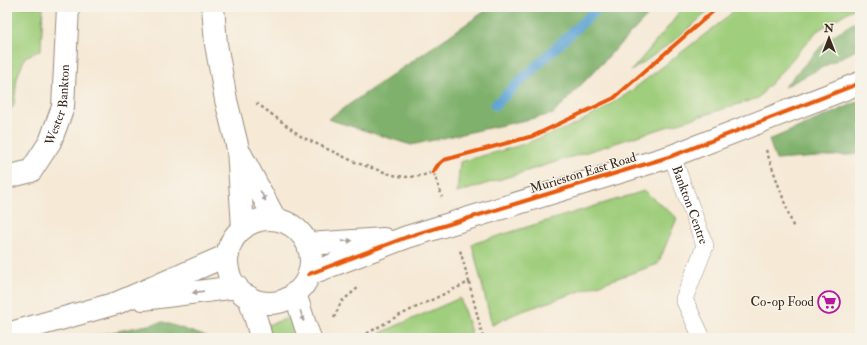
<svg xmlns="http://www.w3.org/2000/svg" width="867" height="345" viewBox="0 0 867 345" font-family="'IM FELL Double Pica',serif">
  <rect width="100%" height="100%" fill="#f7f3e8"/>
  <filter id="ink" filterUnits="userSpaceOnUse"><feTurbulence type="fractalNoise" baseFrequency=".025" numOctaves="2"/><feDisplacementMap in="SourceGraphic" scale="8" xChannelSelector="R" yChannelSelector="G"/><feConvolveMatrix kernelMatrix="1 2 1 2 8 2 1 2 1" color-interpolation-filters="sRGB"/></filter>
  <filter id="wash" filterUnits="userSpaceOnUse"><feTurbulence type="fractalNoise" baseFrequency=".012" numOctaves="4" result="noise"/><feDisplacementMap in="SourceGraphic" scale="16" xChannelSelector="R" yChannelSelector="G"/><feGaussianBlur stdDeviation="0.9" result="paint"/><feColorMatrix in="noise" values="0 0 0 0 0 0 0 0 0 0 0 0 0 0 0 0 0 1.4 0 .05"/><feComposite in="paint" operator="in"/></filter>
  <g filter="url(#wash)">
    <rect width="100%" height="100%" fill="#f6e9d6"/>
    <path fill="#9fce7c" stroke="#6d7c4d" d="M7,7H43L41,50L25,57L17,78L14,105L7,115Z
      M682,7H713L678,38L631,71L673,21Z
      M737,7H856L817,31L758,98L457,193L460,162L518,146L577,124L627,94L725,19Z
      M644,191L677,218L658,264L517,313L492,325L472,244Z
      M460,298L472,335L470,338H387L380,333Z
      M292,317L298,338H271L267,325Z"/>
    <path fill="#7fb16c" stroke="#5d6e45" d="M491,7H656L553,114L411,145L328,119Z
      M860,19V48L784,87L829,38Z
      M860,101V154L776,160L769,140Z
      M163,322L210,338H83Z"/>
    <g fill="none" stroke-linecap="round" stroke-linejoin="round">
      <path stroke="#5fa4d4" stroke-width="10" d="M495,105L599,7"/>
    </g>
  </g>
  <g filter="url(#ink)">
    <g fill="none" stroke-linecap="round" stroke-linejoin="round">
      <g stroke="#988a7a" stroke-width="18">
        <g id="service">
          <path id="s1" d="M672,156L705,246L684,299L702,338"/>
        </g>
      </g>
      <g stroke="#988a7a" stroke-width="24">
        <g id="minor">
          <path d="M213,7L216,44L226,100L238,149L243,228"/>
          <path d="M241,155L275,219"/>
          <path id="s2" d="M7,177L31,171L50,142L63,107L68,7"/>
          <path d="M295,293L305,325L310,338"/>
          <path d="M249,297L258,326L261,338"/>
        </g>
      </g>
      <g stroke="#988a7a" stroke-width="24">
        <path id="tertiary" d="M227 261a42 42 0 1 1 84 0a42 42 0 1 1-84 0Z
          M308,244L384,239
          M309,274L407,237L672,156L860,83
          M143,299L237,287
          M7,334L117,303L228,255"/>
      </g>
      <path stroke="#988a7a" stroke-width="2.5" stroke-dasharray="3 3" stroke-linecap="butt" d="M256,104H258L302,137L357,163L393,175L406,177L421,176L433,172L436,179L442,197
        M766,150L794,229
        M469,282L483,338
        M334,318L341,302L359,287
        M369,338L366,334L396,317L469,282L460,250"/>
      <use href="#service" stroke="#fff" stroke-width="17"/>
      <use href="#minor" stroke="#fff" stroke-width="22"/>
      <use href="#tertiary" stroke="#fff" stroke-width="22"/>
      <g stroke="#f7f3e8" stroke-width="6">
        <path id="cycleway" d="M433,172L438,165L444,160L533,136L614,98L718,7
          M309,274L407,237L672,156L860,83"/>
      </g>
      <use href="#cycleway" stroke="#e8590c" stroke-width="4"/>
    </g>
    <defs><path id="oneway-solid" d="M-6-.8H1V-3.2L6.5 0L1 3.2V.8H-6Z"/></defs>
    <g fill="#a79f9a">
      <use href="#oneway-solid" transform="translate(263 196) rotate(62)"/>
      <use href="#oneway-solid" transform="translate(347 241) rotate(-4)"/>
      <use href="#oneway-solid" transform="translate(198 292) rotate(172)"/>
      <use href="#oneway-solid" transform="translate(302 316) rotate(73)"/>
    </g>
  </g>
  <defs>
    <g id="supermarket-ring" transform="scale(1.15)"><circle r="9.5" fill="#f7f3e8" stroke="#b5179e" stroke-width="1.5"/><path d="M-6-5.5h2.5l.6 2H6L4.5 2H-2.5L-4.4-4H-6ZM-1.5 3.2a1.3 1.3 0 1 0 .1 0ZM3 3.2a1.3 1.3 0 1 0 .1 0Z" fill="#b5179e"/></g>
  </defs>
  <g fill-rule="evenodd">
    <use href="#supermarket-ring" x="829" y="302"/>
  </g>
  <g text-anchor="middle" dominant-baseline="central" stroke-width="3" stroke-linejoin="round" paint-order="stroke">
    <g font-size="13" fill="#3b2a1e" stroke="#f7f3e8">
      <text stroke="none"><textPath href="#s2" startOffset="98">Wester Bankton</textPath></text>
      <text transform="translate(583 173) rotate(-17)">Murieston East Road</text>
      <text stroke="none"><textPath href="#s1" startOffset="52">Bankton Centre</textPath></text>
    </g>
    <g font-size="13" fill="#3b2a1e" stroke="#f7f3e8" text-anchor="end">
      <text x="814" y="302">Co-op Food</text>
    </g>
  </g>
  <rect width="867" height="345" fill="none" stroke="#f7f3e8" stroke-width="24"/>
  <g transform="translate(829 38)" stroke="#f7f3e8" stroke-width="3" paint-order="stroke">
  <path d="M0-3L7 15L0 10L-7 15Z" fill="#3b2a1e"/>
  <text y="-6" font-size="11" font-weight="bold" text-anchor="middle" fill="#3b2a1e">N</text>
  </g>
</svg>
